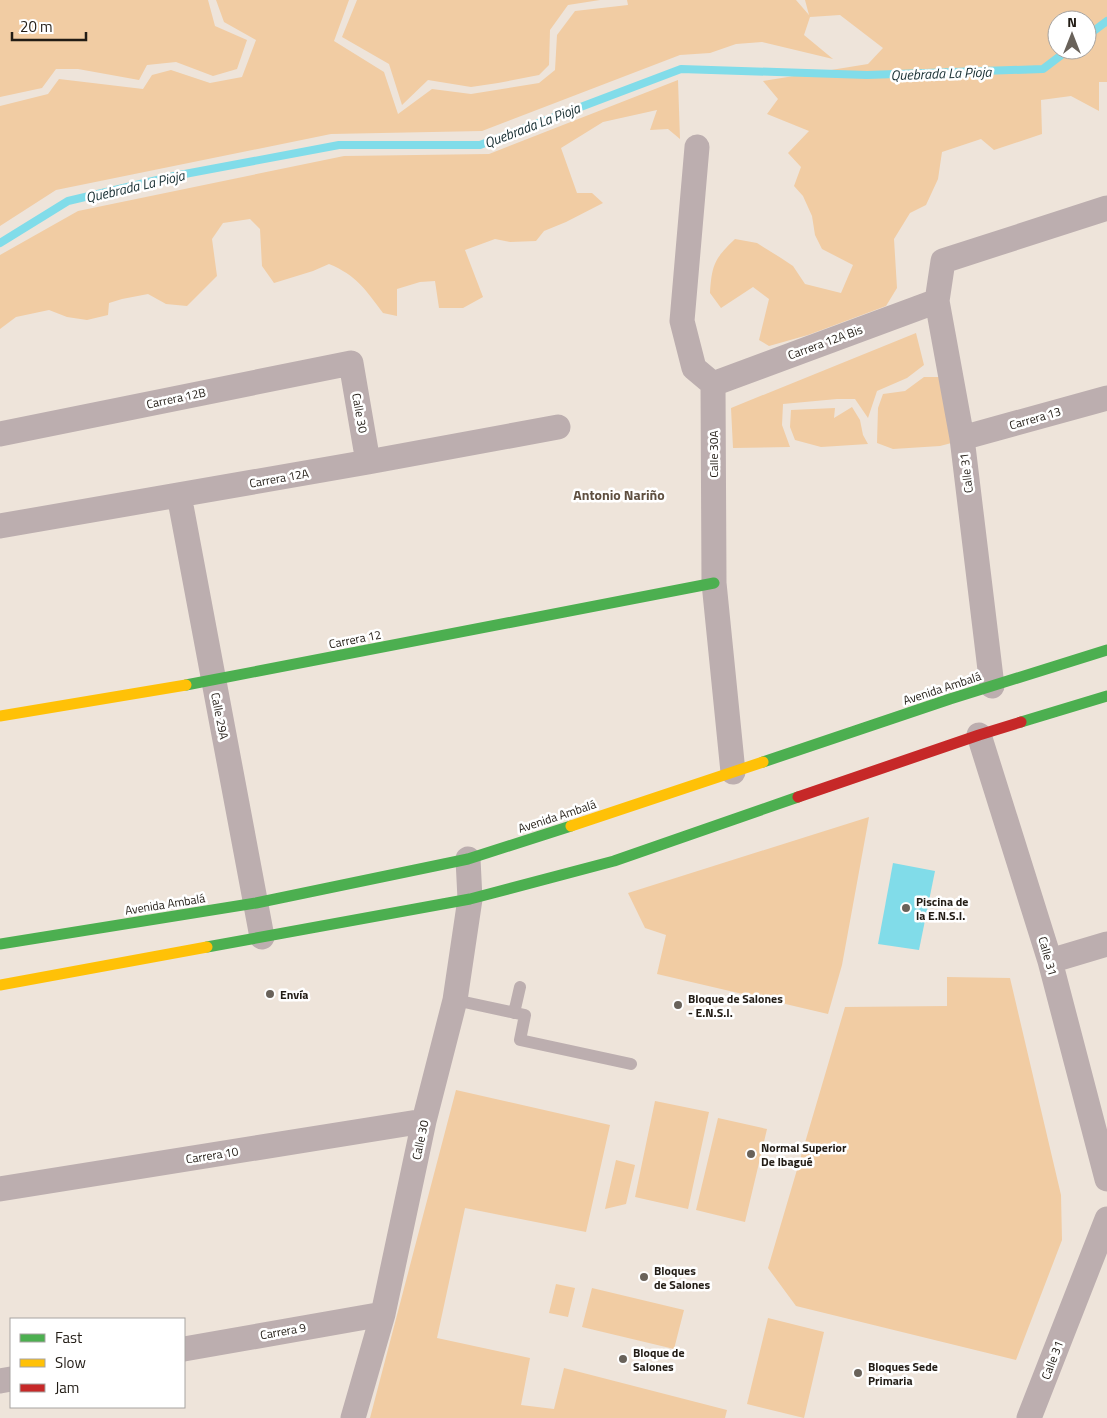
<svg xmlns="http://www.w3.org/2000/svg" width="1107" height="1418" viewBox="0 0 1107 1418" font-family="'Titillium Web',sans-serif">
  <rect width="100%" height="100%" fill="#eee4da"/>
  <path fill="#f1cca3" fill-rule="evenodd" d="M0,0H208L215,26L247,40L237,69L213,76L176,62L147,65L139,80L78,69H56L42,88L0,97Z
    M216,0H349L334,41L384,72L398,114L432,89L471,94L539,83L555,70L557,35L575,11L628,5L627,0H796L809,15L805,0H1107V82H1099V111L1071,96L1041,100L1042,134L994,150L981,139L942,152L938,179L926,205L910,213L894,239L897,288L886,306L808,335L769,346L759,340L769,299L753,287L721,308L710,293C712,265 714,259 735,239L757,243L781,258L793,266L805,284L841,293L853,265L822,249L815,235L812,216L803,196L794,186L801,167L788,153L809,131L767,114L778,99L763,81L868,64L883,48L840,15L810,17L804,35L833,59L762,42L736,44L710,53L680,55L482,131L331,134L56,190L0,226V106L48,94L59,79L143,89L152,75L171,70L210,83L242,77L256,40L224,22ZM1057,20H1087V50H1057Z
    M357,0H600L568,5L550,30L549,65L539,75L498,83L471,87L428,80L402,105L389,64L342,37Z
    M678,80L680,139L668,129L650,130L657,110L603,122L561,148L577,193H592L603,203L566,222L544,231L536,241L510,242L495,239L465,250L483,297L463,308H439L435,281L420,282L397,289V316L383,313C366,290 356,275 329,264L313,271L274,283L262,266L260,229L250,219L223,223L212,239L217,276L187,306L166,304L148,294L122,299L109,303L108,315L87,320L67,317L49,310L16,317L0,329V255L78,211L344,156L489,154Z
    M916,333L924,365L907,378L877,391L868,418L855,399H837L783,404L782,425L790,447L733,448L731,408Z
    M924,377H939L959,441L940,446L893,449L877,443L878,408L883,394L905,391Z
    M852,407L860,420L863,435L868,444L821,447L795,440L790,427L791,410L835,408L834,418Z
    M869,817L842,965L828,1014L657,974L666,935L645,928L628,893Z
    M947,977L1010,978L1061,1195L1062,1240L1016,1360L796,1306L768,1268L845,1007L947,1006Z
    M456,1090L610,1125L586,1232L465,1208L437,1338L530,1358L521,1405L554,1409L564,1368L727,1410L725,1418H370Z
    M655,1101L709,1112L688,1209L635,1197Z
    M718,1118L767,1129L745,1222L696,1210Z
    M616,1160L635,1165L626,1204L605,1209Z
    M556,1284L575,1288L568,1317L549,1313Z
    M592,1288L684,1310L674,1349L582,1327Z
    M768,1318L824,1332L804,1418L747,1404Z"/>
  <path fill="#81dce9" d="M893,863L935,871L919,950L878,944Z"/>
  <g fill="none" stroke-linecap="round" stroke-linejoin="round">
    <path stroke="#81dce9" stroke-width="8" d="M1087,36L1107,21
      M0,243L68,201L174,176L339,145H480L681,69L867,75L1043,69L1068,50"/>
    <path stroke="#bcaeaf" stroke-width="12" d="M455,1000L525,1015L520,1040L631,1064
      M514,1013L520,987"/>
    <path stroke="#bcaeaf" stroke-width="25" d="M697,147L682,321L694,368L713,384L714,583L733,772
      M713,384L937,301
      M0,434L351,363L368,462
      M962,438L1107,398
      M179,495L262,937
      M0,526L368,462L558,427
      M992,686L962,438L937,301L943,261L1107,208
      M979,735L1050,961L1107,1179
      M1050,961L1107,944
      M0,1189L424,1121
      M184,1349L383,1314
      M0,1381L11,1379
      M353,1418L383,1314L424,1121L455,1000L470,899L468,859
      M1029,1418L1107,1219"/>
    <path stroke="#4caf50" stroke-width="11" d="M186,685L714,583
      M1021,722L1107,696
      M763,762L950,699L1107,650
      M0,944L256,903L468,859L571,826
      M207,947L470,899L614,861L798,797"/>
    <path stroke="#ffc107" stroke-width="11" d="M0,716L186,685
      M571,826L763,762
      M0,985L207,947"/>
    <path stroke="#c62828" stroke-width="11" d="M798,797L979,735L1021,722"/>
  </g>
  <g fill="#69625a" stroke="#fff" stroke-width="2">
    <circle cx="906" cy="908" r="5"/>
    <circle cx="270" cy="994" r="5"/>
    <circle cx="678" cy="1005" r="5"/>
    <circle cx="751" cy="1154" r="5"/>
    <circle cx="644" cy="1277" r="5"/>
    <circle cx="623" cy="1359" r="5"/>
    <circle cx="858" cy="1373" r="5"/>
  </g>
  <g text-anchor="middle" dominant-baseline="central" stroke-width="5" stroke-linejoin="round" paint-order="stroke">
    <g font-size="12" fill="#221c15" stroke="#fff">
      <text transform="translate(825 342) rotate(-20)">Carrera 12A Bis</text>
      <text transform="translate(176 398) rotate(-12)">Carrera 12B</text>
      <text transform="translate(360 413) rotate(80)">Calle 30</text>
      <text transform="translate(1035 418) rotate(-16)">Carrera 13</text>
      <text transform="translate(713 454) rotate(-90)">Calle 30A</text>
      <text transform="translate(966 473) rotate(-97)">Calle 31</text>
      <text transform="translate(279 478) rotate(-10)">Carrera 12A</text>
      <text transform="translate(355 639) rotate(-11)">Carrera 12</text>
      <text transform="translate(942 688) rotate(-18)">Avenida Ambalá</text>
      <text transform="translate(220 716) rotate(79)">Calle 29A</text>
      <text transform="translate(557 816) rotate(-18)">Avenida Ambalá</text>
      <text transform="translate(165 904) rotate(-9)">Avenida Ambalá</text>
      <text transform="translate(1048 956) rotate(74)">Calle 31</text>
      <text transform="translate(420 1140) rotate(-78)">Calle 30</text>
      <text transform="translate(212 1155) rotate(-9)">Carrera 10</text>
      <text transform="translate(283 1331) rotate(-10)">Carrera 9</text>
      <text transform="translate(1052 1360) rotate(-69)">Calle 31</text>
    </g>
    <g font-size="12" font-weight="bold" fill="#221c15" stroke="#fff" text-anchor="start">
      <text x="916" y="901">Piscina de<tspan x="916" dy="14">la E.N.S.I.</tspan></text>
      <text x="280" y="994">Envía</text>
      <text x="688" y="998">Bloque de Salones<tspan x="688" dy="14">- E.N.S.I.</tspan></text>
      <text x="761" y="1147">Normal Superior<tspan x="761" dy="14">De Ibagué</tspan></text>
      <text x="654" y="1270">Bloques<tspan x="654" dy="14">de Salones</tspan></text>
      <text x="633" y="1352">Bloque de<tspan x="633" dy="14">Salones</tspan></text>
      <text x="868" y="1366">Bloques Sede<tspan x="868" dy="14">Primaria</tspan></text>
    </g>
    <g font-size="14" font-style="italic" fill="#162d31" stroke="#fff">
      <text transform="translate(941 73) rotate(-2)">Quebrada La Pioja</text>
      <text transform="translate(532 125) rotate(-21)">Quebrada La Pioja</text>
      <text transform="translate(135 186) rotate(-13)">Quebrada La Pioja</text>
    </g>
    <g font-size="14" font-weight="bold" fill="#5e4f40" stroke="#fff">
      <text x="619" y="494">Antonio Nariño</text>
    </g>
  </g>
  <rect x="10" y="1318" width="175" height="90" fill="#ffffff" stroke="#a7a4a1"/>
  <rect x="20" y="1334" width="25" height="8" fill="#4caf50" stroke="#a7a4a1"/>
  <text x="55" y="1343" font-size="15" fill="#221c15">Fast</text>
  <rect x="20" y="1359" width="25" height="8" fill="#ffc107" stroke="#a7a4a1"/>
  <text x="55" y="1368" font-size="15" fill="#221c15">Slow</text>
  <rect x="20" y="1384" width="25" height="8" fill="#c62828" stroke="#a7a4a1"/>
  <text x="55" y="1393" font-size="15" fill="#221c15">Jam</text>
  <g transform="translate(1072 35)"><circle r="24" fill="#ffffff" stroke="#a7a4a1"/>
  <path d="M0-4L9 19L0 12L-9 19Z" fill="#69625a"/>
  <text y="-8" font-size="14" font-weight="bold" text-anchor="middle" fill="#221c15">N</text>
  </g>
  <path d="M12 32v8h74v-8" fill="none" stroke="#221c15" stroke-width="2.5"/>
  <text x="20" y="32" font-size="15" fill="#221c15" stroke="#ffffff" stroke-width="4" paint-order="stroke">20 m</text>
</svg>
